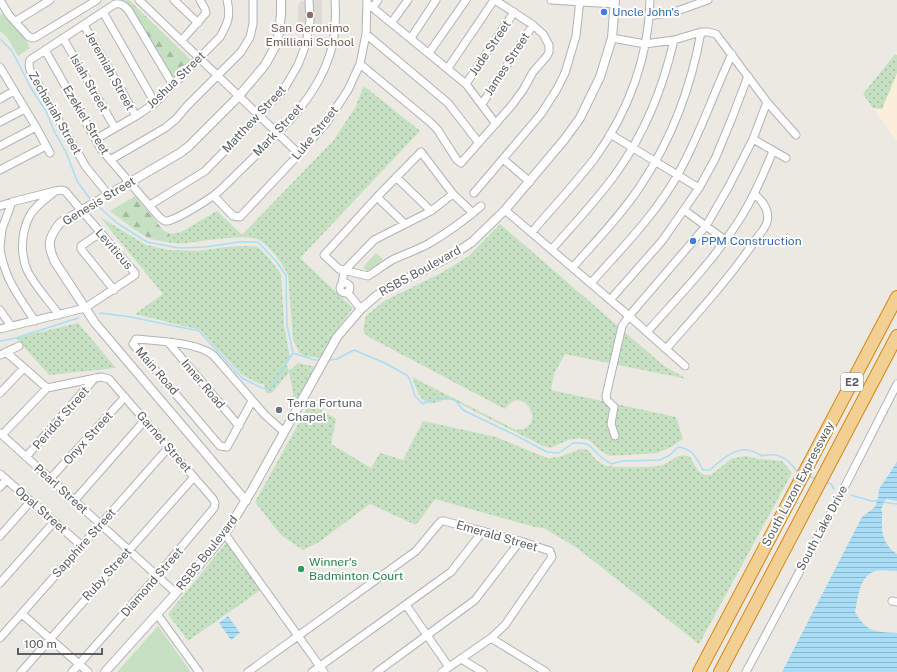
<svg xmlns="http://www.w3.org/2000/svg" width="897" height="672" viewBox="0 0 897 672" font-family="'Public Sans',sans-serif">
  <defs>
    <pattern id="grass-dots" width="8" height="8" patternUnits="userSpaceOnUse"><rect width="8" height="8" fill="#c5e1c1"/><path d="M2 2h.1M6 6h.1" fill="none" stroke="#a3baa0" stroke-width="1.8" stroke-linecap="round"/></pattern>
    <pattern id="forest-firs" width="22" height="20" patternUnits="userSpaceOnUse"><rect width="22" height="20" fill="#c5e1c1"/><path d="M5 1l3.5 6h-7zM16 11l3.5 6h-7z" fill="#a3baa0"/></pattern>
    <pattern id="water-rules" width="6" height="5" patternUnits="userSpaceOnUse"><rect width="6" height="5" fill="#a8ddf6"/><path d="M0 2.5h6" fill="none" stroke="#8cb6cb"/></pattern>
  </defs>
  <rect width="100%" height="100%" fill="#ece9e3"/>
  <path fill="#faefda" d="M897,51V141L863,94Z"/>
  <path fill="#dfdad4" d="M312,0H322V31L298,29V6L301,1Z"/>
  <path fill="url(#grass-dots)" d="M895,54L897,55V73L882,109L873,108L863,94Z
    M364,86L420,131L300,258L353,308L334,334L321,358L304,356L299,352L293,339L288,275C282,263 272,248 259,240C249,233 200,242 186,243C180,244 174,243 167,242L170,234L181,232L217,211L242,235L333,141L355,108Z
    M100,217L146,245L169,250L199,251L226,247L246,246L258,247L269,258L281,274L284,325L290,358L286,363L289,371L298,363L316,367L292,409L293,391L289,372L272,393H266L264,384H260L241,374L200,330L135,314L163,294Z
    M500,224L664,366L687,379L565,354L554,374L551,390L676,417L683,439L669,448L657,453L610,456L601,451L589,440L579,438L568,440L550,448L543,446L449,398C444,398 442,401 438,402C420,408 417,389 412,377L516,430C550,429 523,381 505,409L367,336L363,330L366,316L384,301L441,273L469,256Z
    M78,323L116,368L49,375L16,338Z
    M310,403L336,419L331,444L371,468L380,453L403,460L423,421L496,437L547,458L559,457L581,449L588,450C593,456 597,462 604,465C610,468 656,468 662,465C674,461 677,452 690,457L698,471L705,475H711L731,459L745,456L759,459L782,461L792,473L699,644L577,548L544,528L535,527L435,499L416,525L370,504L319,542L303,550L281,535L255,502Z
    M227,542L262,589L188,641L168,614Z"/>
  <path fill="url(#forest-firs)" d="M125,0H129L194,63L175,83Z
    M135,196L163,230L170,234L167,242L150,239L135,230L110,211Z"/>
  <path fill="#c5e1c1" d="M2,13L25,37L30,48L18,56L7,37L0,31V15Z
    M376,253L383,259L370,274L363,267Z
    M158,626L191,672H117Z"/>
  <path fill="url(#water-rules)" d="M897,462V501L886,499L881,509C883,513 882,517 882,521C881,535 885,546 897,554V571C890,571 881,570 875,571C859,576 858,599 855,612C866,632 876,632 897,633V672H782L862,517L875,507L878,498L879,489Z
    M228,616L240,633L231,640L219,623Z"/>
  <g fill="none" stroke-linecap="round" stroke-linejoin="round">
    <path stroke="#a8ddf6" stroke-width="1.5" d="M0,39L12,51L31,88L46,111L54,131L66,152L77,181L91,200
      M98,206L117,223L147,242L179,248L205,247L239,242H258L276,261L286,275L287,325L293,353L315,360H321
      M100,313L131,317L199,331L242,378L262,388L270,389L293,353
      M0,341L16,338L78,318
      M329,360L337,359L354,350L385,363L408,376L412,386L415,396L423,404C433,398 444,398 455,400L463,410L519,437L547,452L559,453L573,443H581L589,445L602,458L611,464L623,461L660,460L670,455L678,447C694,449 696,458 703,470H710C719,462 734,448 747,450C752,450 757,453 762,456C780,451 789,460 799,474
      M808,476L816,479
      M825,482L831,484L834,489
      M851,495L871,501H877
      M883,502L897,504"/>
    <g stroke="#b0b3b7" stroke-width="9">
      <path id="minor" d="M0,0L9,15L28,36L32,38L36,37L97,0
        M139,0L299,154
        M174,0L198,23
        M551,0L615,4
        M367,3L466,84L496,124
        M373,7L378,0
        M103,12L155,103
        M649,16L677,11L708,0
        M16,21L50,0
        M392,22L408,0
        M84,25L136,116
        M366,34L448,103L479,143
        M63,38L115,128
        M411,38L436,0
        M612,38L645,44L674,40L701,32H708L716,34L767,102L796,135
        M181,41L206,13L205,9L200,0
        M45,50L101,149L160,218L165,221H168C179,218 203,203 213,196C224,188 234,176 244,167C277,134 316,100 330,54C336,37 336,18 335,0
        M429,53L466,0
        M360,64L430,122L437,129L457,160L461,163L512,105L523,90L533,72L547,56L549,52V45L543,34L533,25L495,0
        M0,67L36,127L50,153
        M448,68L494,0
        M466,84L514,12
        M0,99L14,91
        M482,104L533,25
        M0,122L25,109
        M610,134L699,188
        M96,139L136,116L155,103L220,37C228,23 231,16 227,0
        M753,139L786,158
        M0,146L36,127
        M503,159L530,182
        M110,160L165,128L176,119L187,106L241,52L250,37L253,24V0
        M0,170L46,146
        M396,177L431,211
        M53,193C44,200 34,207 29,217C21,234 20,255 28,272C35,286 50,302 59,315
        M474,193L541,114L557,89L565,73L576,36L580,0
        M108,194L86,167L31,72C29,68 28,65 30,60L115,4C122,3 125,6 129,11L173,85
        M214,196L233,216L240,217L299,154L327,122L348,90L360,64L366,34L367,0
        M377,197L405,224
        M150,205L205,171L259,116L284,89L298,65L306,44L310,21L309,0
        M0,206L12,202L55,191L62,190L65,191L135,273V275L85,308L0,329
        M505,210L629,316L685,366
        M684,210L725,240
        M473,213L453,194L421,152L377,197L324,255L339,269L368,276C376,271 385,264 394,259C405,254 417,250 428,244C447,233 465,220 481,206
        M532,232C553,207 575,184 595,158C628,112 649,57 650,0
        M100,233L81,246V249L114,290
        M0,247L2,229L12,202
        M0,248C4,278 19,297 35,321
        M552,249C574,224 598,199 617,172C646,131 663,88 674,40
        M573,267C596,241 622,214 641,185C673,137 691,88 701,32
        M591,283C622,248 656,214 678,174C700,135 713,94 732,54
        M340 288a5 5 0 1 1 10 0a5 5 0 1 1-10 0Z
        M342,284L344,271L374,240L431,211L453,194
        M347,292L361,309
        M610,300L662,241L699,188L715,159L732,118L748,76
        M0,310L11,326
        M647,332C680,295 717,257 743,214C755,194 764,173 773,151
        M168,342L239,426
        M666,349C696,315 726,282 752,245C756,238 765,230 767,222C770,210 763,201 754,194
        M6,352L47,388L101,377L109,379L213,499L215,503L214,508L157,576L72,672
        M0,355L19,346
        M0,393L23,369
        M252,401L227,447L220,446L133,344L136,339C157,341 196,342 213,355L265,415L284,432
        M0,433L176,593
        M2,435L47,388
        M615,436L611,424L614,407L607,400L606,396L622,326L629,316L706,226L729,186L753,139L767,102
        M26,457L95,378
        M0,474L82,546
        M50,479L125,397
        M0,487L6,480
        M74,501L145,420
        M225,534L324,672
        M0,536L31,501
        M0,583L54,522
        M892,601L897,602
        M406,605L449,667
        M22,614L88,672
        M157,614L199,672
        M0,638L169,447
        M491,638L546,672
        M461,659L483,672
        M21,672L194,477
        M248,672L416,551L441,521H444L520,541L550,551L552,557L505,625L491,638L442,672
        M312,672L451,572L483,531
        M377,672L475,600L520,541
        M746,672L845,486L897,384"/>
    </g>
    <g stroke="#b0b3b7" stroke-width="10">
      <path id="tertiary" d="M246,501L95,323L55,262C47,245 48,238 60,223L180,153L188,147L238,97L265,65L275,47L279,33L281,14V0
        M105,672L176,593L225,534L252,490L337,337L361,309L376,296L389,287L438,263L457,252L472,242L505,210L564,140L580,118L600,77L612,38L615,0"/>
    </g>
    <g stroke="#d88616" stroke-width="14">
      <path id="motorway" d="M699,672L897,297
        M720,672L897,336"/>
    </g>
    <use href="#minor" stroke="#fff" stroke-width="7"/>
    <use href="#tertiary" stroke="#fff" stroke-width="8"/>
    <use href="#motorway" stroke="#f2d094" stroke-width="12"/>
  </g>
  <g fill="#3f7fe0" stroke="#fff" stroke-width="1.5">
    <circle cx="604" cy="12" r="4"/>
    <circle cx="693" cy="241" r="4"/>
  </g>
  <circle fill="#8d6e63" stroke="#fff" stroke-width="1.5" cx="310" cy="15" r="4"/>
  <circle fill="#6b7280" stroke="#fff" stroke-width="1.5" cx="279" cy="410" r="4"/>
  <circle fill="#2e9e5b" stroke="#fff" stroke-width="1.5" cx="301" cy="569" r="4"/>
  <g text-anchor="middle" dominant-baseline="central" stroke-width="4" stroke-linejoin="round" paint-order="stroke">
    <rect fill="#fff" stroke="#8c8f91" stroke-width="1" x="841" y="373" width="22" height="18" rx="3"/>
    <g font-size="11" font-weight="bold" fill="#5b5f62">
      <text x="852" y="382">E2</text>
    </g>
    <g font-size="12" fill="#366cbe" stroke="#fff" text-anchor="start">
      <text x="612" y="12">Uncle John's</text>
      <text x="701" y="241">PPM Construction</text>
    </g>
    <g font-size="12" fill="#785e54" stroke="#fff">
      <text x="310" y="28">San Geronimo<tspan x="310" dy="14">Emilliani School</tspan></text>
    </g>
    <g font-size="12" fill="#5b5f62" stroke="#fff">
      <text transform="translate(490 48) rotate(-56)">Jude Street</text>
      <text transform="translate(507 64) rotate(-57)">James Street</text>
      <text transform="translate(110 71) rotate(61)">Jeremiah Street</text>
      <text transform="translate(176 80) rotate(-44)">Joshua Street</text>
      <text transform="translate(89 83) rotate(60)">Isiah Street</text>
      <text transform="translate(55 113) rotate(60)">Zechariah Street</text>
      <text transform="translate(254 119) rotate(-47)">Matthew Street</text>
      <text transform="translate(86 120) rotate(59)">Ezekiel Street</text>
      <text transform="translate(278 130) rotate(-47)">Mark Street</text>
      <text transform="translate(315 133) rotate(-51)">Luke Street</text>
      <text transform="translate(99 201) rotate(-31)">Genesis Street</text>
      <text transform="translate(114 249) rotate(49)">Leviticus</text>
      <text transform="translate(420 271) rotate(-29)">RSBS Boulevard</text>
      <text transform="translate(157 371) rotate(49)">Main Road</text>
      <text transform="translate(203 384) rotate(50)">Inner Road</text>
      <text transform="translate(61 418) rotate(-49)">Peridot Street</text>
      <text transform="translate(88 438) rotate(-48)">Onyx Street</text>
      <text transform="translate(164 442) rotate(49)">Garnet Street</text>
      <text transform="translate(798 484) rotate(-62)">South Luzon Expressway</text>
      <text transform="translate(61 489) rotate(42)">Pearl Street</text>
      <text transform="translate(41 510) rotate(41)">Opal Street</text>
      <text transform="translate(822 528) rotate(-62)">South Lake Drive</text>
      <text transform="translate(497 536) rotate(16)">Emerald Street</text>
      <text transform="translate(84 543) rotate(-48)">Sapphire Street</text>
      <text transform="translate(207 553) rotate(-52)">RSBS Boulevard</text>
      <text transform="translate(107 574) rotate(-48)">Ruby Street</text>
      <text transform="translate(152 582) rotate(-49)">Diamond Street</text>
    </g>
    <g font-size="12" fill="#5b616d" stroke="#fff" text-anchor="start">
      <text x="287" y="403">Terra Fortuna<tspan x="287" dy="14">Chapel</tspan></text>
    </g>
    <g font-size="12" fill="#27864d" stroke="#fff" text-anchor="start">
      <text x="309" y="562">Winner's<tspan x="309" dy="14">Badminton Court</tspan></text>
    </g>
  </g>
  <path d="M18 648v6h84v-6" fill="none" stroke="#5b5f62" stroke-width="2"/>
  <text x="24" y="648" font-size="12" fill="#5b5f62" stroke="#ffffff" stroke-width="3" paint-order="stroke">100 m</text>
</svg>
